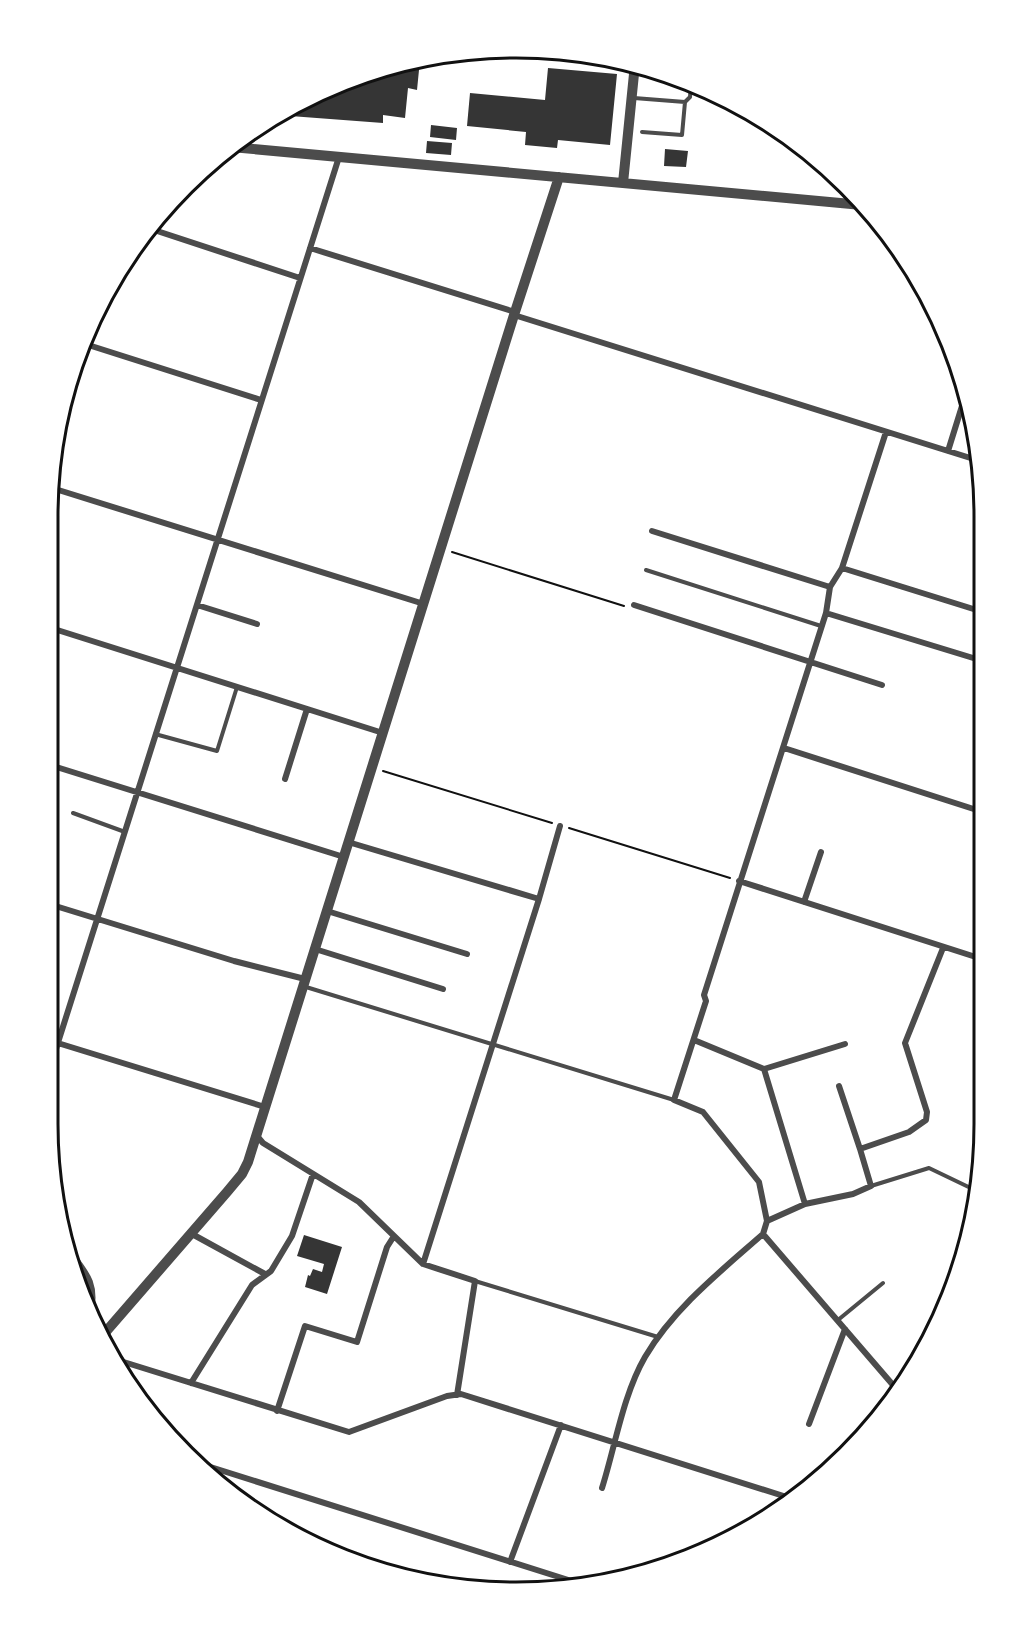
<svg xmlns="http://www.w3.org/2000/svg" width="1033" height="1641" viewBox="0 0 1033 1641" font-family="Montserrat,sans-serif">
  <rect width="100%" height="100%" fill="#fff"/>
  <path fill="#353535" d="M420,60L417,90L408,88L405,118L383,115V123L277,115L366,73Z
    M548,68L617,74L610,145L558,140L557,148L525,145L526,132L467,126L470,93L545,100Z
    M431,125L457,128L456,140L430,137Z
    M427,141L452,143L451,155L426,153Z
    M665,149L688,151L686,167L664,166Z
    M913,272L922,286L910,282Z
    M304,1235L342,1247L327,1294L305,1287L308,1275L310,1276L313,1269L322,1272L324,1264L297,1256Z"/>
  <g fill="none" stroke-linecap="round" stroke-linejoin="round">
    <path stroke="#111" stroke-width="2" d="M452,552L624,606
      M383,771L552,823
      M569,828L730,878"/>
    <path stroke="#4c4c4c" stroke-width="4" d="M634,98L685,102L690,97L691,84
      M642,132L682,135L685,102
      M848,204L849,192
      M646,570L821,626
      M155,734L217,751L237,687
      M73,813L125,832
      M306,987L674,1100
      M871,1186L929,1168L979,1192
      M475,1281L658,1337
      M838,1320L883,1283"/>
    <path stroke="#4c4c4c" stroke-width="6" d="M148,228L300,278
      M310,248L515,312
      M514,315L980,461
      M82,343L261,400
      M948,451L967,390
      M52,488L424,604
      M652,531L830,587
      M842,568L983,612
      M197,605L257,624
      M634,605L882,685
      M826,613L983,661
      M51,628L383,733
      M784,748L983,812
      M50,765L344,857
      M285,779L307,709
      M348,842L539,899
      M739,881L982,959
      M804,902L821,852
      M49,904L234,961L305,979
      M327,911L467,954
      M315,949L443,989
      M48,1040L265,1107
      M764,1069L845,1044
      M48,1074L339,157
      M257,1136L263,1143L359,1202L423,1264L475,1281L457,1395
      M860,1149L909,1132L926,1120L927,1112L905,1043L943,948
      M805,1204L853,1194L871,1186L860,1149L839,1086
      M767,1221L759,1182L703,1112L674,1100L706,1001L704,995L826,613L830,587L842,568L886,432
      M192,1234L265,1274
      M763,1234L899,1392
      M69,1250C85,1272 97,1282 91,1312
      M423,1264L539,899L560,826
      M114,1359L349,1432L447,1396L461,1394L793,1499
      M191,1383L252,1285L271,1271L292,1236L313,1174
      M277,1411L305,1326L357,1342L387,1247L394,1236
      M809,1424L845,1329
      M201,1464L581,1584
      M602,1488C615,1447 623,1395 645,1357C674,1308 721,1271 763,1234L767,1221L805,1204L764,1069L694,1040
      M510,1562L561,1425"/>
    <path stroke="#4c4c4c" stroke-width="10" d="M231,147L862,205
      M623,183L635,64
      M103,1335L227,1192L242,1174L248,1162L514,315L559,177"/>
  </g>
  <path d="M0 0H1033V1641H0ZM516 58H516A458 458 0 0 1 974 516V1124A458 458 0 0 1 516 1582H516A458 458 0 0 1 58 1124V516A458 458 0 0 1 516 58Z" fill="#fff" fill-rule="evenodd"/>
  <path fill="none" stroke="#111" stroke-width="3" d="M516 58H516A458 458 0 0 1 974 516V1124A458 458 0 0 1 516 1582H516A458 458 0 0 1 58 1124V516A458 458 0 0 1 516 58Z"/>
</svg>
